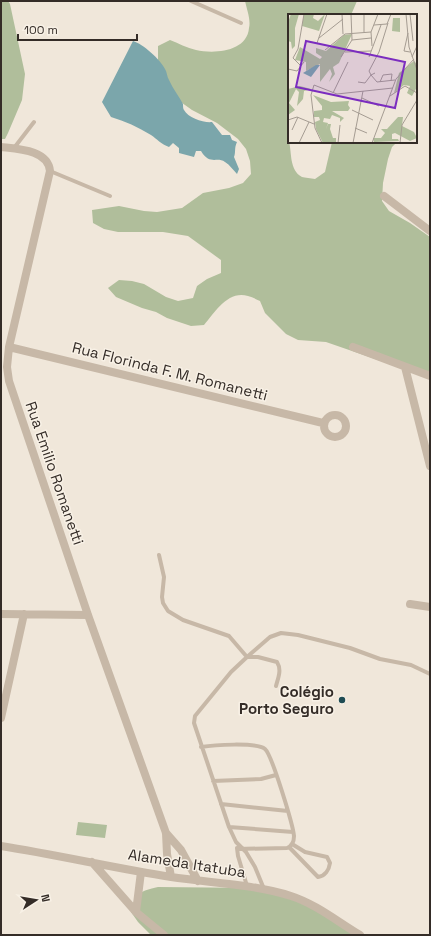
<svg xmlns="http://www.w3.org/2000/svg" width="431" height="936" viewBox="0 0 431 936" font-family="'Space Grotesk',sans-serif">
  <rect width="100%" height="100%" fill="#f0e7da"/>
  <path fill="#b0be9b" d="M1,1H8L10,4L25,74L22,100L8,133L5,139H1Z
    M245,1H357L351,15H289V142C292,152 289,170 302,177C305,178 311,178 315,179L325,172L332,142H397L392,147L388,159L383,183L382,201L389,211L410,223L430,237V378L326,342L298,340L286,334L265,313L260,301C256,299 252,297 248,296C228,290 215,312 204,325L191,326L167,318L156,312L142,308L116,297L108,288L119,280L132,281L144,284L166,297L178,301L193,298L197,286L207,279L221,273V260L188,236L163,232H118L104,229L93,223L92,210L119,206L144,211L157,212L182,208L203,193L229,188L243,183L251,174L250,161L246,149L238,139L217,123L192,110L178,100L158,60V46L170,40C178,43 187,48 196,50C214,54 247,52 249,28C251,20 247,10 245,1Z
    M78,822L107,825L105,838L76,835Z
    M158,887L264,888L316,904L356,935H151L138,922L131,912C135,893 140,891 158,887Z"/>
  <path fill="#7ba6ab" d="M133,41C143,44 160,59 165,69C167,72 167,77 169,80C173,89 179,96 183,104C183,106 183,109 184,110C188,118 204,123 212,122L222,135H230L232,140L237,142C234,148 236,152 234,157L239,169L237,174C233,170 230,165 225,162C217,156 210,166 201,151H196L194,157L179,153V148L173,143L169,147C161,144 157,139 151,135C138,127 125,121 111,117L102,102Z"/>
  <g fill="none" stroke-linecap="round" stroke-linejoin="round">
    <path stroke="#c7b8a7" stroke-width="4" d="M191,1L241,23
      M14,148L34,122
      M50,171L110,196
      M159,555L164,577L162,597L163,603L168,611L183,620L229,636L247,657L270,637L281,633L298,635L350,648L380,659L411,665L430,674
      M201,747C213,745 256,742 265,749C272,755 293,825 294,836C294,842 292,846 287,848L237,849
      M213,781L261,779L276,775
      M221,804L288,811
      M229,827L293,832
      M289,847L318,877C325,876 329,870 330,863L327,857L305,852L292,844
      M237,848L238,856L247,886
      M264,889L255,867L246,852L236,842L229,827L194,723L195,716L231,672L247,657H258L277,662C282,670 278,678 276,686"/>
    <path stroke="#c7b8a7" stroke-width="8" d="M1,147C18,149 48,150 50,171L9,347L7,367L9,381L88,615L166,833L167,854L171,877
      M384,196L430,231
      M9,347L323,423
      M353,347L430,376
      M405,367L430,466
      M324 426a11 11 0 1 1 22 0a11 11 0 1 1-22 0Z
      M410,604L430,607
      M1,614L88,615
      M1,718L24,614
      M166,833L181,850L198,881
      M1,846C58,855 114,868 171,877C211,883 253,884 291,896C316,904 338,922 360,935
      M92,862L136,912L164,935
      M136,912L141,872"/>
  </g>
  <circle fill="#1f4c53" stroke="#f8f1e6" stroke-width="1.5" cx="342" cy="700" r="4"/>
  <g text-anchor="middle" dominant-baseline="central" stroke-width="3" stroke-linejoin="round" paint-order="stroke">
    <g font-size="15" fill="#342c27" stroke="#f8f1e6">
      <text transform="translate(170 371) rotate(14)">Rua Florinda F. M. Romanetti</text>
      <text transform="translate(55 473) rotate(71)">Rua Emilio Romanetti</text>
      <text transform="translate(187 863) rotate(9)">Alameda Itatuba</text>
    </g>
    <g font-size="15" font-weight="bold" fill="#342c27" stroke="#f8f1e6" text-anchor="end">
      <text x="334" y="691">Colégio<tspan x="334" dy="17">Porto Seguro</tspan></text>
    </g>
  </g>
  <g transform="translate(288 14)">
    <rect width="129" height="129" fill="#f0e7da"/>
    <path d="M3,0H11L7,14V32L4,35L3,28L0,27V8ZM16,0H26L25,4L30,7L37,0L31,17L14,12ZM105,4H112V18L104,17ZM64,20L51,49L45,53L47,60L41,68L44,60L42,55L32,68V50L18,57V48L7,46L12,33L32,45L34,43L28,39V34L38,37L56,21ZM126,47L129,50V73L124,82L119,79L122,72L116,71L106,79L111,59ZM12,72L23,75L16,77L15,85L9,92L11,78L8,75L1,89L7,96L0,101V75ZM25,81L43,88L61,87L60,91L62,94L60,97H44L56,104L52,108V104L44,101L42,105L36,104L35,108L40,109L38,115L40,110H43L42,115L45,124H48V129H35L28,115L27,108L32,106L31,103H26V97L34,96V92ZM110,103H115L114,112L126,118L129,124L122,127L107,119L104,120V125H110L111,127L86,128L85,124H93L97,119L93,115H99Z" fill="#b0be9b"/>
    <path d="M28,51H32L23,63L15,59Z" fill="#7ba6ab"/>
    <path fill="none" stroke="#a59c92" stroke-width="1" d="M54,0L55,20M118,0L121,33L129,56M122,0L125,27M86,11L99,10L103,0M76,18V0M120,19L116,37L122,38M31,24L55,5M64,26L83,24M29,29L39,0M84,32L83,18L90,0M37,36L57,20L83,18M57,38L83,37M53,43L64,26L63,0M81,43L93,11M124,43L129,32M13,52L5,44L10,35L16,0M0,55L9,57L16,48M87,59L83,61L89,68L107,66M70,68L77,69L83,61L81,57L91,38L100,9M92,68L95,61L104,60L103,67M45,79L60,48M102,82L117,72L129,79M74,84L91,92M64,96L85,106M0,106L9,103L26,110M67,114L79,119M4,116L10,103M11,129L21,108M34,129L27,114L23,81L26,71L49,80L105,74M50,129L52,111M65,129L75,77M84,129L108,65L126,45M112,129L114,111L129,86"/>
    <path fill="#7b2cbf" fill-opacity="0.15" stroke="#7b2cbf" stroke-width="2" d="M18,27L117,48L107,94L8,73Z"/>
    <rect width="129" height="129" fill="none" stroke="#342c27" stroke-width="2"/>
  </g>
  <rect width="431" height="936" fill="none" stroke="#342c27" stroke-width="4"/>
  <g transform="translate(36 900) rotate(78)" stroke="#f8f1e6" stroke-width="3" paint-order="stroke">
  <path d="M0-3L7 15L0 10L-7 15Z" fill="#342c27"/>
  <text y="-6" font-size="11" font-weight="bold" text-anchor="middle" fill="#342c27">N</text>
  </g>
  <path d="M18 34v6h119v-6" fill="none" stroke="#342c27" stroke-width="2"/>
  <text x="24" y="34" font-size="12" fill="#342c27" stroke="#f8f1e6" stroke-width="3" paint-order="stroke">100 m</text>
</svg>
